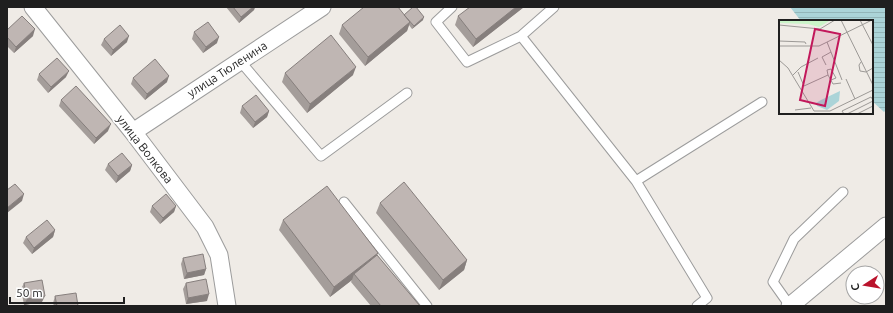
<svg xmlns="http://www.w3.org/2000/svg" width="893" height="313" viewBox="0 0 893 313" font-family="Ubuntu,sans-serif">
  <defs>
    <pattern id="water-rules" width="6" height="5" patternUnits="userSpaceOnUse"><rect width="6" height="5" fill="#abd4d8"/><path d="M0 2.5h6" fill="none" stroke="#93b6b9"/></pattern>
  </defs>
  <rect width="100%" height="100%" fill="#efebe6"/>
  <path fill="url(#water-rules)" d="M790,7H886V110L884,112L872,101V21H801Z"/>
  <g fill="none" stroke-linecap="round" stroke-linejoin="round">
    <g stroke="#9c9c9c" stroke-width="11">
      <path id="service" d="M452,7L436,22L467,62L521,36
        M554,7L521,36L636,181L707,298L697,306
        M240,61L321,156L407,93
        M636,181L762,102
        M344,202L427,306
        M790,306L773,282L794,239L843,192"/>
    </g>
    <g stroke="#9c9c9c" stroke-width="19">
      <path id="minor" d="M33,7L133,132L205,227L219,255L227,306
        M133,132L322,7
        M790,306L886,226"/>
    </g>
    <use href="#service" stroke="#fff" stroke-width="9"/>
    <use href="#minor" stroke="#fff" stroke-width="17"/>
  </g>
  <path fill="#a49d9a" d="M226,7H255L254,10L239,23Z
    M524,7L473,47L455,25L458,16Z
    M404,15L423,20L412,29L409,25L407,31L365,66L339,34L342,25Z
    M7,30L33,36L14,53L7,46Z
    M194,32L217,43L203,53L192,39Z
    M104,39L127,42L111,56L101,45Z
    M285,73L353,75L307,113L282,82Z
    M39,74L66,77L48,93L37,80Z
    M133,78L167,82L145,100L131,84Z
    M61,100L108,131L94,144L59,106Z
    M242,106L269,111L267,117L253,128L240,113Z
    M108,164L132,165L130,171L116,183L105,170Z
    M380,203L467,260L464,270L439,290L376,213Z
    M152,206H176L174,212L160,224L150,212Z
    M283,220L377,255L420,306H371L351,282L352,280L330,297L279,230Z
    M55,230L53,237L32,254L23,243L26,237Z
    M183,258L206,269L204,275L184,279L181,264Z
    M24,283L42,302L24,305L21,289Z
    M186,283L207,301L186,304L183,289Z
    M55,296L78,306H54L53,303Z"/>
  <path fill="#867f7d" d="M253,7H255L254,10L239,23L241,17Z
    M516,7H524L473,47L476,39Z
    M424,17L423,20L412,29L414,26Z
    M410,22L407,31L365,66L368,57Z
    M35,29L33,36L14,53L16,47Z
    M129,36L127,42L111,56L113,50Z
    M219,37L217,43L203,53L206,47Z
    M356,67L353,75L307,113L310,104Z
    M69,71L66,77L48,93L51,87Z
    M169,76L167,82L145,100L147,94Z
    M269,111L267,117L253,128L255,122Z
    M111,124L108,131L94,144L96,138Z
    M132,165L130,171L116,183L118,176Z
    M24,194L22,201L7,213V208Z
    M176,206L174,212L160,224L163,218Z
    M55,230L53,237L32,254L34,248Z
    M378,253L374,263L354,274L352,280L330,297L334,287Z
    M467,260L464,270L439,290L443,280Z
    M206,269L204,275L184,279L187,273Z
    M209,294L207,301L186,304L188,298Z
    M45,296L42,302L24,305L27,299Z"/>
  <path fill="#bfb6b3" stroke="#867f7d" d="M233,7H253L241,17Z
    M364,7H398L410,22L368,57L342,25Z
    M413,7H416L424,17L414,26L404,15Z
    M470,7H516L476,39L458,16Z
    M22,16L35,29L16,47L7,37V30Z
    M208,22L219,37L206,47L194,32Z
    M120,25L129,36L113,50L104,39Z
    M331,35L356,67L310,104L285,73Z
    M57,58L69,71L51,87L39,74Z
    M155,59L169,76L147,94L133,78Z
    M76,86L111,124L96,138L61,100Z
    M256,95L269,111L255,122L242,106Z
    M122,153L132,165L118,176L108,164Z
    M404,182L467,260L443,280L380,203Z
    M15,184L24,194L7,208V190Z
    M327,186L378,253L334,287L283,220Z
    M166,194L176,206L163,218L152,206Z
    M47,220L55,230L34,248L26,237Z
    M203,254L206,269L187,273L183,258Z
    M377,255L420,306H381L354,274Z
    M206,279L209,294L188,298L186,283Z
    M42,280L45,296L27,299L24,283Z
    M76,293L78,306H57L55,296Z"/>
  <g text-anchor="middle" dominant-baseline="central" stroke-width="3.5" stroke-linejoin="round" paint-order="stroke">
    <g font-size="12" fill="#1f1f1f" stroke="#fff">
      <text transform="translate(227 69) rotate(-33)">улица Тюленина</text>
      <text transform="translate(145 149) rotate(52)">улица Волкова</text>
    </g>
  </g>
  <g transform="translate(779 20)">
    <rect width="94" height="94" fill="#efebe6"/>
    <path d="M0,0H52L40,7L29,4L0,3Z" fill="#caf4c8"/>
    <path d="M61,71L60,81L48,90L38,86L37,83L42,80Z" fill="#abd4d8"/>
    <path fill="none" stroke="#9c9996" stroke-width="1" d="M62,0L94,65M81,0L94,25M0,5L41,9L56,0M0,21L26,22L27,24M48,22L63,60M0,26H40L93,0M0,40L9,48L35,91H51L94,70M82,42L80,45L81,51L87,52L94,48M47,45L43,37L52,32M19,52L25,66L49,55L54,64L62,63M14,55L22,47L39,38M49,55L48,50L52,49L57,58L52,60M67,59L76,79M16,90L32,88M65,94L63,91L92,77L94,80M68,94L94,81M78,94L94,86"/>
    <path fill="#c2185b" fill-opacity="0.15" stroke="#c2185b" stroke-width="2" d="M36,9L61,14L46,86L21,80Z"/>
    <rect width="94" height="94" fill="none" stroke="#1f1f1f" stroke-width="2"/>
  </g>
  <rect width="893" height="313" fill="none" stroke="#1f1f1f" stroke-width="16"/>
  <g transform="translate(865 285) rotate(258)"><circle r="19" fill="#ffffff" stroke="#a5a5a5"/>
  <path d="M0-3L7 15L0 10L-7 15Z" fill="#ba132c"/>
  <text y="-6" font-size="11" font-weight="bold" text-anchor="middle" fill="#1f1f1f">С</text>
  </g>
  <path d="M10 297v6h114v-6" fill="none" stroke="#1f1f1f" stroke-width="2"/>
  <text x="16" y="297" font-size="12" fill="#1f1f1f" stroke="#ffffff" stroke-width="3" paint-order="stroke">50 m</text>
</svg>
